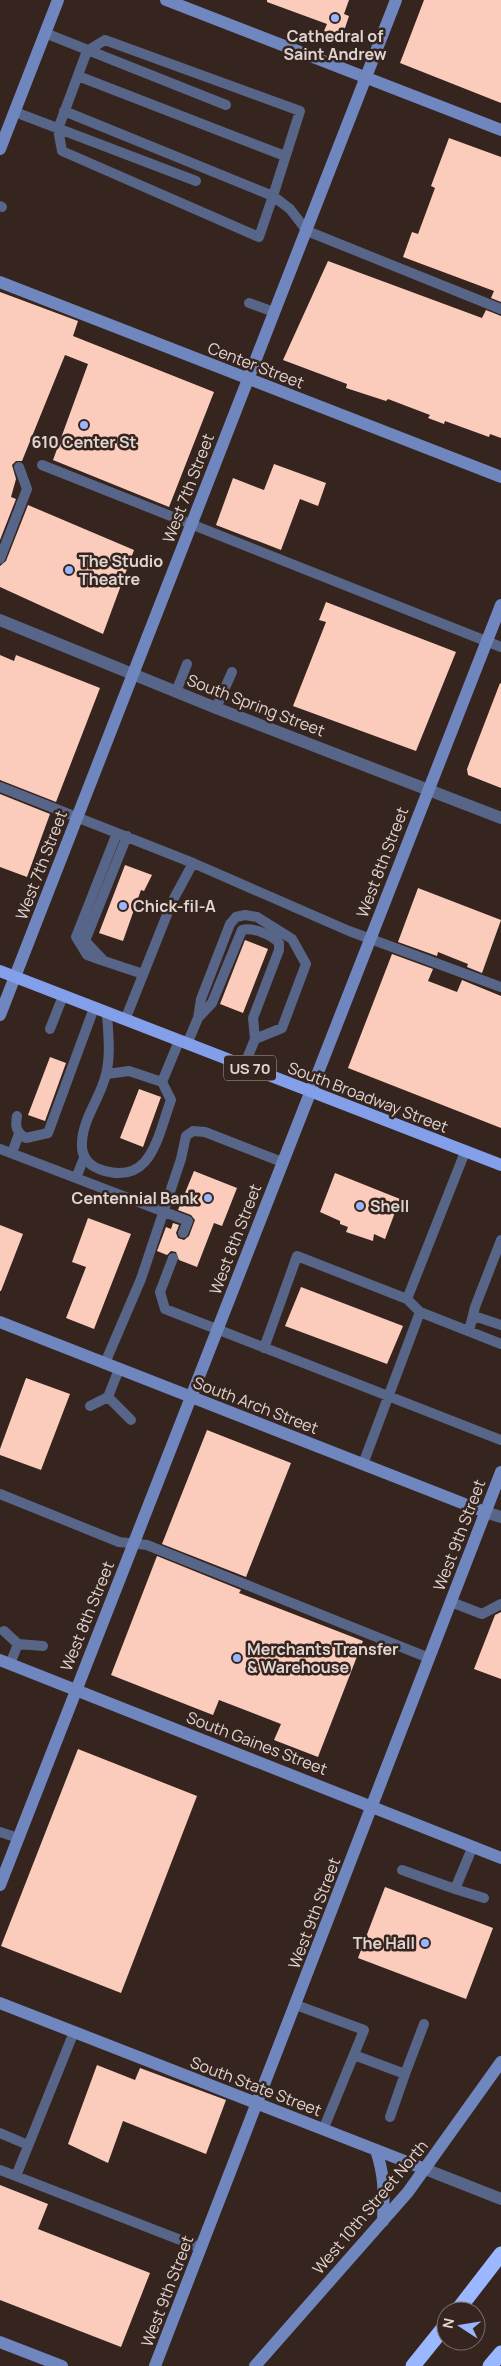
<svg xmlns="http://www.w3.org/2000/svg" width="501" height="2366" viewBox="0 0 501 2366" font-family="Manrope,sans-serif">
  <rect width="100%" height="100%" fill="#36251f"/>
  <path fill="#fbcbbb" d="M267,0H349L344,14L349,16L342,37L324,31L327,24L267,2Z
    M424,0H501V103L400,63Z
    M449,138L501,157V302L491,298L494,291L403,257L412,232L418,234L435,188L431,186Z
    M328,261L482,318L486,310L501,316V438L490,434L489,437L445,421L444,424L428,418L430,415L388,399L386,401L346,388L347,384L283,360Z
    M0,292L78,321L73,336L214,392L169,507L53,460L88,364L65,355L22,461H16L12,465L16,479L11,497L16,499L0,540Z
    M274,464L326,483L318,506L300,499L281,550L216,525L233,478L264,490Z
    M28,505L134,550L103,634L0,587V566L6,561Z
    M326,602L456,652L416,751L293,706L326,622L319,620Z
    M0,655L14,661L16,655L100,688L56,802L0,780Z
    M500,683L501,684V788L468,775L467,769Z
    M0,794L50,814L27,877L0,867Z
    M125,865L152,875L144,891L141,890L123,941L99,933Z
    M418,888L501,920L482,973L467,967L468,964L438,952L437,956L398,942Z
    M245,940L268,949L243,1013L220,1004Z
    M392,954L433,969L428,981L457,992L462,980L501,996V1128L348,1068Z
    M50,1057L66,1063L45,1121L28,1115Z
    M139,1089L161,1097L143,1147L120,1138Z
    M194,1171L237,1188L222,1226L214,1223L197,1267L179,1260L176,1252L171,1251L167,1255L157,1251L166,1227L171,1229L173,1223L179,1225L176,1233L178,1238L184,1240L189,1236L195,1220L191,1215L178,1210Z
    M335,1173L400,1199L385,1239L374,1234L373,1241L346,1232L348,1227L340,1224V1221L320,1212Z
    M88,1218L131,1234L94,1329L66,1318L86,1267L72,1262Z
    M0,1225L23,1234L1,1291H0Z
    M301,1287L403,1326L387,1364L285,1326Z
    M26,1378L70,1394L41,1470L0,1455V1449Z
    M207,1430L291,1463L246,1577L162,1544Z
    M157,1556L241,1590L239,1593L363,1641L318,1757L274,1740L281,1724L219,1700L213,1715L111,1675Z
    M501,1612V1679L474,1669L495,1615Z
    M78,1749L197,1796L121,1993L1,1946Z
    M385,1887L493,1928L466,1999L358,1958Z
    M97,2065L135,2080L140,2068L226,2100L206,2154L123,2121L108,2163L68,2144Z
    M0,2185L48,2204L38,2229L150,2273L121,2347L0,2300Z"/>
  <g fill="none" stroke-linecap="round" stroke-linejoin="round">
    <path stroke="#576589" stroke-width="10" d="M45,33L226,105
      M78,76L285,156
      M64,111L273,196L259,237L62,151L58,129L87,51L105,40L300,111L273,196L290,209L307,231L501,309
      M15,112L196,181
      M0,206L2,207
      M249,303L274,312
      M42,465L501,647
      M0,559L27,489L19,467
      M176,692L187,664
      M216,708L232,672
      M0,787L193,863L349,931L501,987
      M127,836L85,941L104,961L143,974
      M101,960L87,955L76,937L117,833
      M198,1018L212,1003L242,930C253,927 272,935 279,943V950L253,1018L255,1039
      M125,1020L172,902L193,863
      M50,1029L63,996
      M187,1044L198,1018L201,999L230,924L236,917L245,915L257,917L292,939L306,964L282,1028L255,1039L244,1066
      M107,1074L129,1071L162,1082L171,1100C157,1138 151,1188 99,1169C87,1164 81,1155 82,1142C83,1118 101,1097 106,1074C111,1055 108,1032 107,1013
      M162,1082L179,1041
      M17,1116C15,1127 16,1132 26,1138L48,1133L94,1008
      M0,1149L188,1221L183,1233
      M12,1153L19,1134
      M76,1178L84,1158
      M173,1258L160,1292L165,1309L501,1440
      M407,1299L420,1312L501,1344
      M474,1316L501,1325
      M469,1331L475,1307L501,1240
      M264,1348L297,1256L407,1299L465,1152
      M105,1363L141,1279L181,1159L186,1136L193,1131L205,1132L282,1162
      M108,1397L131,1420
      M90,1406L108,1397L119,1369
      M363,1464L420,1312
      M0,1494L119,1542L147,1545L429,1658
      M451,1602L482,1614L501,1604
      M4,1631L18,1644L43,1646
      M10,1664L18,1644
      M0,1832L18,1838
      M402,1870L455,1889L473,1846
      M455,1889L484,1898
      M296,2005L364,2030L323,2130
      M354,2055L405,2074L390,2117
      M405,2074L424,2024
      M0,2133L28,2145
      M0,2170L201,2248
      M16,2176L74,2032"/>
    <path stroke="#576589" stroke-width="12" d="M0,620L216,708L501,818
      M485,1512L501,1517
      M425,2169L501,2199"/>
    <path stroke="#6f86bf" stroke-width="12" d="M166,0L501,130
      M0,149L58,0
      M0,282L501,477
      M0,1015L396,0
      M0,1322L485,1512
      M0,1660L501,1858
      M0,1885L501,605
      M0,2003L425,2169
      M376,2150C385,2177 384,2194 383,2221
      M0,2342L62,2366
      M155,2366L501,1472
      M255,2366L408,2192L501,2062"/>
    <path stroke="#839fe9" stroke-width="12" d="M0,971L501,1165"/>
    <path stroke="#9bb7ff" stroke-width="15" d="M457,2311L501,2254
      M413,2366L446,2325
      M490,2366L501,2353"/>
  </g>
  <g fill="#99b5fd" stroke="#36251f" stroke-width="2">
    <circle cx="335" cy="18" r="5"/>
    <circle cx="84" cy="425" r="5"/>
    <circle cx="69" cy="570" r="5"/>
    <circle cx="123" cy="906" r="5"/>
    <circle cx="208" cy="1198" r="5"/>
    <circle cx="360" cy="1206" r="5"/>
    <circle cx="237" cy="1658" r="5"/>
    <circle cx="425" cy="1943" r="5"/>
  </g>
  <g text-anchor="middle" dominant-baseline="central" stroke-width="5" stroke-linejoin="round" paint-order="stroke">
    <rect fill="#36251f" stroke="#aea09c" stroke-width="1" x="224" y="1055.5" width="52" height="25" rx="4"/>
    <g font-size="15" font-weight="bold" fill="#e1d5d1">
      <text x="250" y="1068">US 70</text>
    </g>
    <g font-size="16" font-weight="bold" fill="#e1d5d1" stroke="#36251f" text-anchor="start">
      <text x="335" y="36" text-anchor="middle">Cathedral of<tspan x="335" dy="18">Saint Andrew</tspan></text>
      <text x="84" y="442" text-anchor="middle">610 Center St</text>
      <text x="79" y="561">The Studio<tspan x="79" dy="18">Theatre</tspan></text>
      <text x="133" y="906">Chick-fil-A</text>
      <text x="198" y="1198" text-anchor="end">Centennial Bank</text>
      <text x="370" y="1206">Shell</text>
      <text x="247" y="1649">Merchants Transfer<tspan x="247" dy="18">&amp; Warehouse</tspan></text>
      <text x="415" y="1943" text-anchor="end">The Hall</text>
    </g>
    <g font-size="16" fill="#e1d5d1" stroke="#36251f">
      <text transform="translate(256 365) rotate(21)">Center Street</text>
      <text transform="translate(188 488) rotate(-69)">West 7th Street</text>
      <text transform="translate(256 705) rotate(21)">South Spring Street</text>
      <text transform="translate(382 862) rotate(-69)">West 8th Street</text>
      <text transform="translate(41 865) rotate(-69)">West 7th Street</text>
      <text transform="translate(368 1097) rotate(21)">South Broadway Street</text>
      <text transform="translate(235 1239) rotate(-69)">West 8th Street</text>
      <text transform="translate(256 1405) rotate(21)">South Arch Street</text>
      <text transform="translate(459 1535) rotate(-69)">West 9th Street</text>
      <text transform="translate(87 1616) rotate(-68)">West 8th Street</text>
      <text transform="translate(257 1743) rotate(21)">South Gaines Street</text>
      <text transform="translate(314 1913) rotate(-69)">West 9th Street</text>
      <text transform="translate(256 2086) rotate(21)">South State Street</text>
      <text transform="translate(370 2207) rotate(-50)">West 10th Street North</text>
      <text transform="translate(167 2291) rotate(-69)">West 9th Street</text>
    </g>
  </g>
  <g transform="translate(461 2326) rotate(282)"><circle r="24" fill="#36251f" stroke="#7a6b66"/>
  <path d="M0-4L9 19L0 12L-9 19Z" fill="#99b5fd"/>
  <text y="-8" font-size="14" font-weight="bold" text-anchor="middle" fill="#e1d5d1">N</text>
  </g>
</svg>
